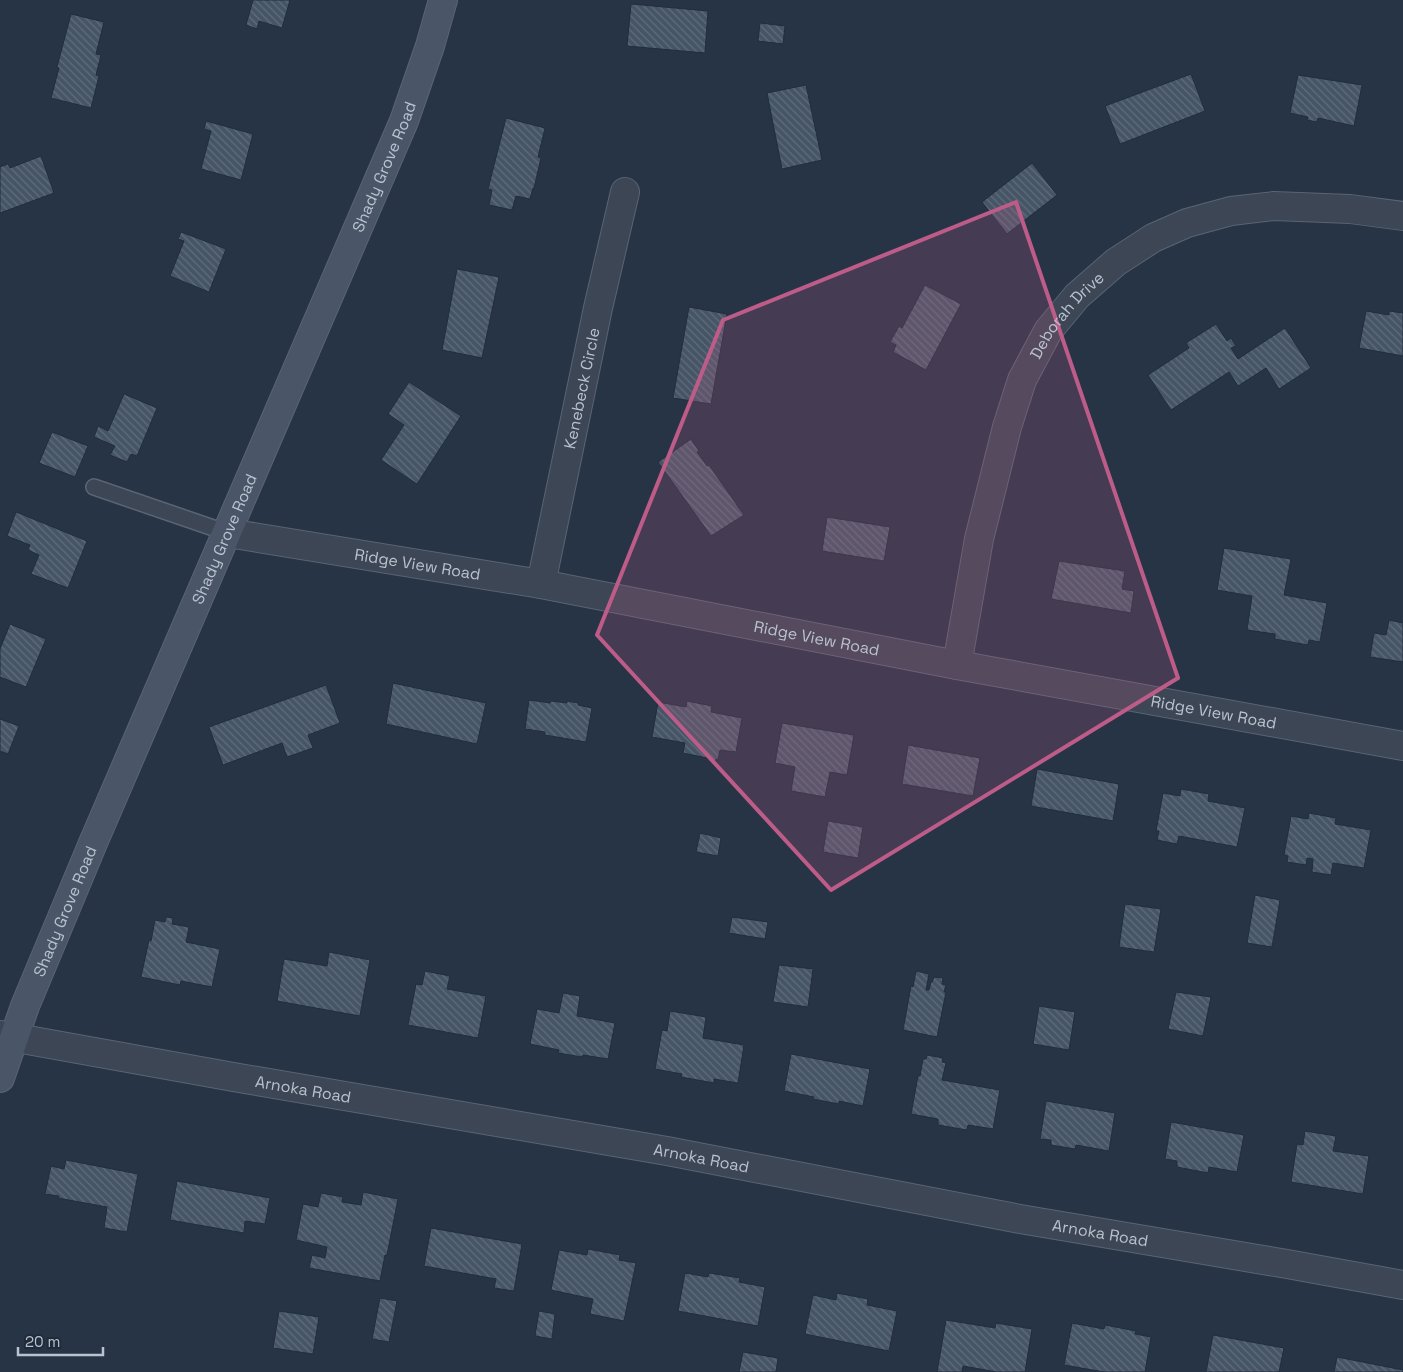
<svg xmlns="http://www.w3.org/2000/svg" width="1403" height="1372" viewBox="0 0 1403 1372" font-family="'Space Grotesk',sans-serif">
  <defs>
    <pattern id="building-back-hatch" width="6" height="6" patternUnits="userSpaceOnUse" patternTransform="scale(1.25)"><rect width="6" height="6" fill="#465566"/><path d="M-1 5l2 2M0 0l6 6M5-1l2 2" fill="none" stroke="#5f6c7b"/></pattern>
  </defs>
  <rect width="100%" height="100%" fill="#273445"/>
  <path fill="url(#building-back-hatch)" stroke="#222d3c" d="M253,0H290L282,28L259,21L257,29L246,25Z
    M631,4L708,11L705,53L627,46Z
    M71,14L104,22L96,54L101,55L96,75L99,76L91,108L51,98L59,68L57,67Z
    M760,23L785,26L783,44L758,41Z
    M1191,74L1205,111L1120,144L1105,106Z
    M1298,75L1362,85L1354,126L1318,118L1317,122L1307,120L1308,117L1290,113Z
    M806,85L822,160L782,169L767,93Z
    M506,118L545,128L538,157L541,158L534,188H533L530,199L516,196L512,210L489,205L492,190L488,189Z
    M206,121L253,134L241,180L201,169L211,131L204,129Z
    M41,156L54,193L0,213V167L8,164L10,168Z
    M1032,163L1057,195L1007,234L982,202Z
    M181,232L226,249L209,292L170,276L184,241L178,239Z
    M457,269L499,277L482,358L442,350Z
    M925,285L961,304L926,370L893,352L896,345L890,342L899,326L902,328Z
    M689,307L727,314L711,404L673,398Z
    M1366,311L1389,315V311L1403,313V356L1359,348Z
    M1216,324L1227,341L1231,338L1236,346L1231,348L1238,359L1285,328L1311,368L1279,389L1266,368L1238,386L1229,372L1171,410L1148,375L1189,348L1186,343Z
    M409,382L461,416L417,484L381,460L404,425L388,414Z
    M124,394L157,408L137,456L131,454L127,462L110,455L115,446L94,437L98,426L108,431Z
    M52,432L88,446L75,477L39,463Z
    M691,439L699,451L697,452L707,466L709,465L744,515L711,536L658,462Z
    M16,512L87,541L68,588L31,574L39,555L28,550L30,545L7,536Z
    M827,517L890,527L884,561L822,551Z
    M1224,548L1291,559L1284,595L1327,603L1320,642L1309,640L1308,645L1275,639V634L1247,630L1252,596L1217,590Z
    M1059,561L1125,571L1122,589L1134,591L1131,613L1051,599Z
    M1389,620L1403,623V662L1370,657L1374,633L1386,635Z
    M10,624L46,639L26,687L0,677V649Z
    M393,683L486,703L477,744L386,724Z
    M326,685L340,723L308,735L313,748L287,757L282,743L223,765L209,727Z
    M529,700L550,703L551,701L567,703V701L578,703V705L592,708L586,742L545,735V732L525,729Z
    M687,701L712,706L711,712L742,718L736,752L720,750L718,760L716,759L715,763L711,762L712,759L683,753L685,743L652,737L658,702L686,707Z
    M0,719L19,726L8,754L0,751Z
    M782,723L854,735L847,775L830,772L825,797L791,791L795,767L775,763Z
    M908,745L980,758L973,796L902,784Z
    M1037,769L1119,784L1113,821L1031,806Z
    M1181,789L1209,794L1208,801L1245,808L1237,847L1179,836L1177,844L1157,840L1159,831H1156L1163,793L1180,796Z
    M1309,813L1336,818L1335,824L1371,830L1364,868L1333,863L1331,875L1312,872L1313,859L1307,858L1306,865L1287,862L1288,856L1284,855L1291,816L1308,819Z
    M828,821L863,827L858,858L823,852Z
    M700,833L721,838L718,856L696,852Z
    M1255,895L1280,900L1272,947L1247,943Z
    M1125,904L1161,909L1154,952L1119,947Z
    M166,917L173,918L172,924L189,927L186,942L220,949L212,987L181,981L180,985L141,977L149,940L151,941L155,920L165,922Z
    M732,917L768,922L765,939L729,933Z
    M329,952L370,960L360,1016L277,1001L284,959L327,966Z
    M779,965L813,969L808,1007L773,1002Z
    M425,971L450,976L447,989L486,996L478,1038L408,1025L416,984L422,985Z
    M916,971L929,974L926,990H929L931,982H932L934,977L943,978L942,984L946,985L944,992H946L937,1037L903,1030L911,986L913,987Z
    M1176,992L1211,997L1203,1036L1168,1029Z
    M563,993L580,996L577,1016L615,1023L608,1059L583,1055L582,1057L558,1053L559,1050L530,1044L537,1009L559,1013Z
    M1039,1006L1075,1012L1069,1050L1033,1044Z
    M670,1011L706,1017L703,1038L744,1045L738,1083L714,1079V1083L681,1077L682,1074L655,1069L662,1030L667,1031Z
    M791,1054L870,1069L863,1106L839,1101V1104L813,1099L814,1097L784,1091Z
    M927,1055L943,1058L942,1062L946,1063L942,1080L1000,1090L993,1129L968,1125L967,1130L938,1125V1119L911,1114L918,1076H920L923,1059H926Z
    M1046,1101L1115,1113L1109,1151L1076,1145L1075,1149L1051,1145V1140L1040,1139Z
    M1171,1122L1244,1135L1237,1172L1209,1167L1208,1173L1177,1167V1161L1165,1159Z
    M1305,1131L1336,1136L1333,1151L1369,1156L1363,1194L1291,1182L1297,1144L1303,1145Z
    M66,1160L138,1174L127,1232L104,1228L107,1207L58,1198L59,1196L45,1194L51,1166L64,1169Z
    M177,1181L270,1198L265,1224L245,1221L244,1233L170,1220Z
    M363,1192L398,1199L387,1255H385L380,1281L309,1268L312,1255L325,1258L327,1247L296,1240L303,1204L318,1207L321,1193L343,1197L342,1202L361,1205Z
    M431,1228L522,1244L514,1291L494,1288L496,1279L424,1266Z
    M588,1249L620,1255L619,1260L636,1263L624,1321L590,1314L593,1299L551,1290L559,1250L587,1255Z
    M685,1273L708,1277L709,1273L740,1278L739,1282L765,1287L758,1326L678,1311Z
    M837,1293L868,1299L867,1305L897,1311L889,1351L805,1334L813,1295L836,1300Z
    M380,1298L397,1301L389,1342L372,1339Z
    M279,1311L319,1317L313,1354L273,1348Z
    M539,1311L555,1314L552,1339L535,1336Z
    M946,1320L995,1328L996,1323L1032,1329L1025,1372H997L963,1366L962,1372H937Z
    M1072,1323L1104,1329L1105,1325L1136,1331L1135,1334L1151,1337L1145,1372H1104L1064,1365Z
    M1213,1335L1284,1348L1279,1372H1206Z
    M743,1352L778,1358L776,1372H739Z
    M1337,1357L1403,1370V1372H1334Z"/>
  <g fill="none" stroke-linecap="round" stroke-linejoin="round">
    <g stroke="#5a6472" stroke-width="18">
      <path id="service" d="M94,487L228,533"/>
    </g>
    <g stroke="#5a6472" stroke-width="30">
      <g id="minor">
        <path id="s1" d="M228,533L541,584L957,665L1403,746"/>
        <path id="s2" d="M541,584L598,308L625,192"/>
        <path id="s3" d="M957,665L979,539L1007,427L1022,380L1048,331L1077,296L1116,262L1153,238L1187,223L1231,211L1274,206L1350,209L1403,216"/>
        <path id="s4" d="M0,1035L239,1078L667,1151L1020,1219L1287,1264L1403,1285"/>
      </g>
    </g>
    <g stroke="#5a6472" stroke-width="30">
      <g id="secondary">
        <path id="s5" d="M0,1078L25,1006L93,843L404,121L430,46L443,0"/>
      </g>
    </g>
    <use href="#service" stroke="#3c4654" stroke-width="15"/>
    <use href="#minor" stroke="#3c4654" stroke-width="28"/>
    <use href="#secondary" stroke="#4a5567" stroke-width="28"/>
  </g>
  <path fill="#be5c89" fill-opacity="0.2" stroke="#be5c89" stroke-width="4" stroke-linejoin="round" d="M1016,202L1178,678L831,890L597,635L723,320Z"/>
  <g text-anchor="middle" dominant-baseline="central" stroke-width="5" stroke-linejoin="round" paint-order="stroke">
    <g font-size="16" fill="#b9c2ce" stroke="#202b3a">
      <text stroke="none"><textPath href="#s5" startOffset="989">Shady Grove Road</textPath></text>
      <text stroke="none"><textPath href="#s3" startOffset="372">Deborah Drive</textPath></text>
      <text stroke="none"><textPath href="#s2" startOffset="200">Kenebeck Circle</textPath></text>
      <text stroke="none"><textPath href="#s5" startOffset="584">Shady Grove Road</textPath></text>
      <text stroke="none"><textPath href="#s1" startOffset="192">Ridge View Road</textPath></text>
      <text stroke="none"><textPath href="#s1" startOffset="598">Ridge View Road</textPath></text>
      <text stroke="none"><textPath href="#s1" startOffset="1002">Ridge View Road</textPath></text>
      <text stroke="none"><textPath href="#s5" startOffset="179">Shady Grove Road</textPath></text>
      <text stroke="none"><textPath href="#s4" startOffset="308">Arnoka Road</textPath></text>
      <text stroke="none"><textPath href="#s4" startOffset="712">Arnoka Road</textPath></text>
      <text stroke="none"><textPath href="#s4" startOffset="1118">Arnoka Road</textPath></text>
    </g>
  </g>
  <path d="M18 1347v8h85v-8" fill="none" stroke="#b9c2ce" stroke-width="2.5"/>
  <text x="25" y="1347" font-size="15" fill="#b9c2ce" stroke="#202b3a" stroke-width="4" paint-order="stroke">20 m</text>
</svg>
